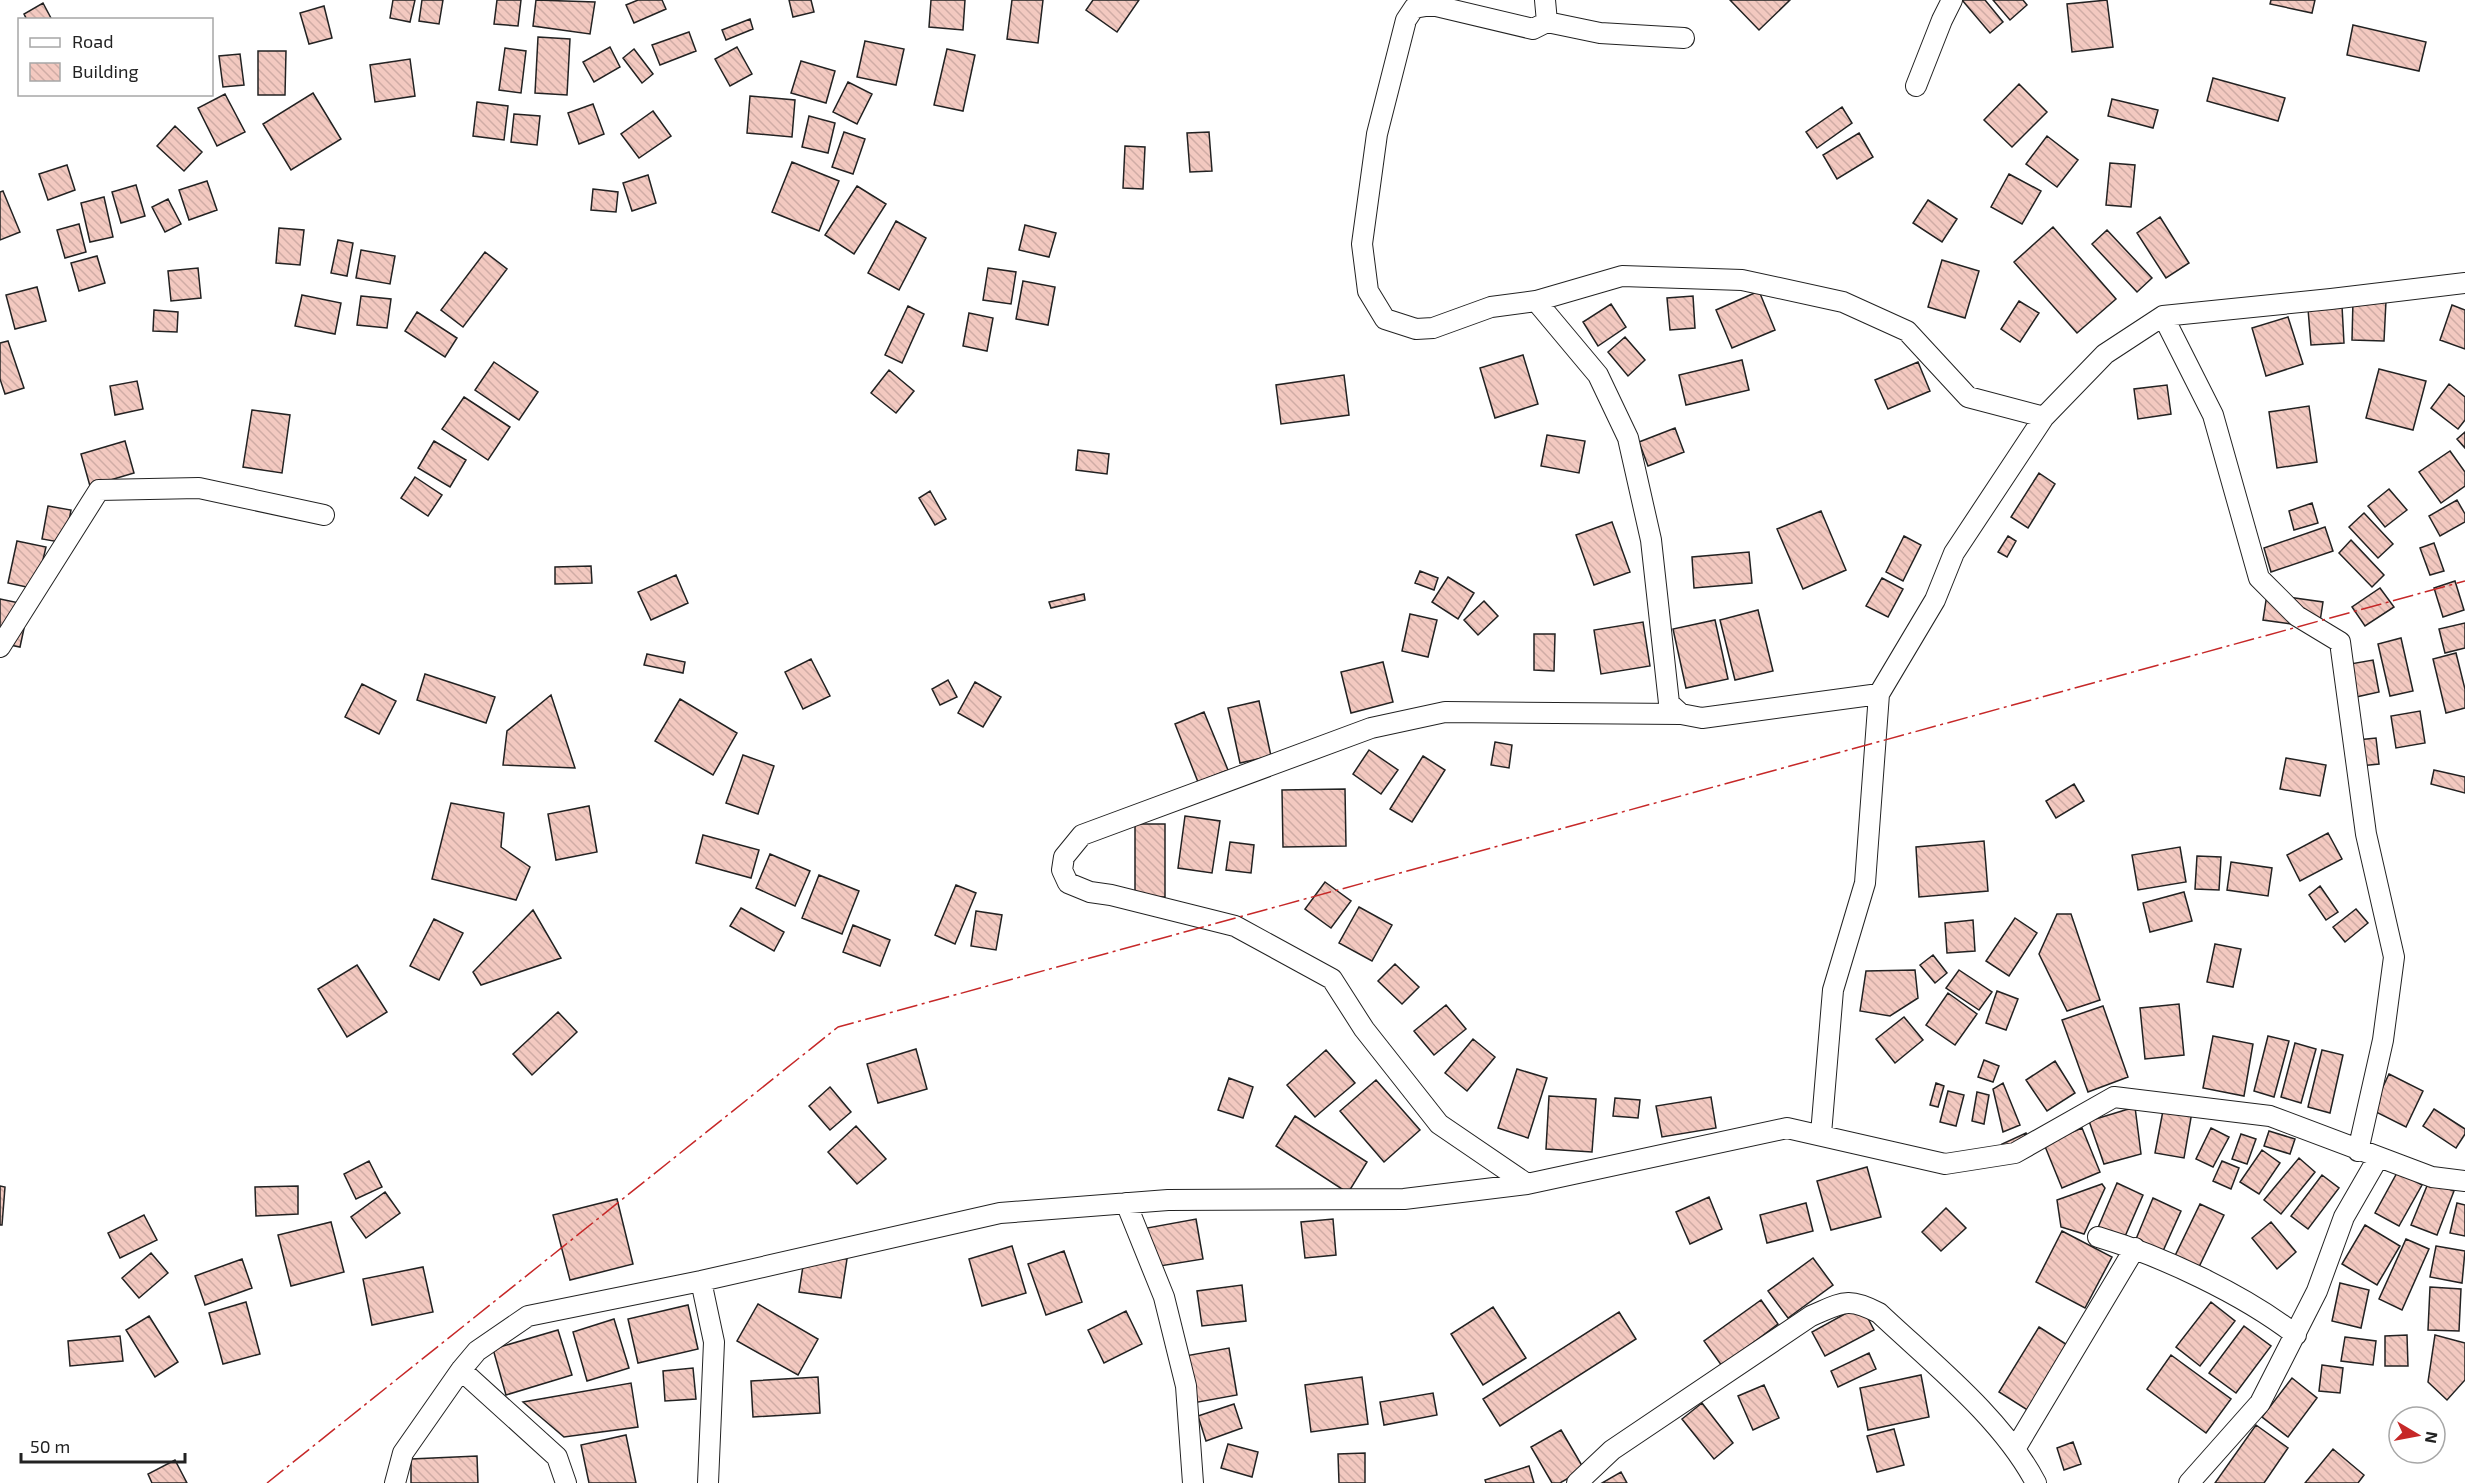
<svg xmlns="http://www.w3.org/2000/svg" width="2465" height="1483" viewBox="0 0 2465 1483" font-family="'Exo 2',sans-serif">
  <defs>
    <pattern id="building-back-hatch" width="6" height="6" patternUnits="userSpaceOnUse" patternTransform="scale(1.5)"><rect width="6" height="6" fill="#f3c9c0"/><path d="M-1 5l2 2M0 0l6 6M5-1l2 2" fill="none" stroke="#d0aca5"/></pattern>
  </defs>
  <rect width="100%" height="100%" fill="#fff"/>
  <path fill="url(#building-back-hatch)" stroke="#222" stroke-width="1.5" d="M393,0H415L410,22L390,18Z
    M422,0H443L439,24L419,21Z
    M497,0H521L518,26L494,24Z
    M536,0L595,2L590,34L533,26Z
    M638,0H662L666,9L634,23L626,5Z
    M789,0H811L814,12L793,17Z
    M931,0H965L963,30L929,27Z
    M1012,0H1043L1038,43L1007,39Z
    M1093,0H1139L1117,32L1086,10Z
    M1730,0H1790L1759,30Z
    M1962,0H1985L2003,22L1990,33Z
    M1993,0H2023L2027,5L2010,20Z
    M2107,0L2113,47L2072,52L2067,4Z
    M2271,0H2315L2312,13L2270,4Z
    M43,3L52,20H27L24,14Z
    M324,6L332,38L309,44L300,13Z
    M750,19L753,29L726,40L722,30Z
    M2353,25L2426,42L2419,71L2347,55Z
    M689,32L696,51L660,65L652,45Z
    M538,37L570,39L567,95L535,93Z
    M865,41L904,49L896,85L857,77Z
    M610,47L620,67L594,82L583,62Z
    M737,47L752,74L730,86L715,59Z
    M505,48L526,51L521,93L499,90Z
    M634,49L653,74L642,83L623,58Z
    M947,49L975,55L963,111L934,105Z
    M258,51H286L285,95H258Z
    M240,54L244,85L223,87L219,56Z
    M410,59L415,96L375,102L370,65Z
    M801,61L835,71L826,103L791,93Z
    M2213,78L2285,98L2278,121L2207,101Z
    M848,82L872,94L857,124L833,112Z
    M2019,84L2047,112L2012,147L1984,120Z
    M313,93L341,139L291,170L263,124Z
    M225,94L245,132L217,146L198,108Z
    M750,96L795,100L792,137L747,133Z
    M2112,99L2158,110L2153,128L2108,116Z
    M477,102L508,106L504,140L473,136Z
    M593,104L604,134L579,144L568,113Z
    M1842,107L1852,123L1817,148L1806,132Z
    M653,111L671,136L639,158L621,134Z
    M514,114L540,116L537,145L511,142Z
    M809,116L835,123L828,153L802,147Z
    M175,126L202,152L184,171L157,146Z
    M844,132L865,139L853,174L832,167Z
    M1209,132L1212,171L1190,172L1187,133Z
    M1859,133L1873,157L1837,179L1823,155Z
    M2047,136L2078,160L2057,187L2026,164Z
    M1125,146L1145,147L1143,189L1123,188Z
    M792,162L839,181L819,231L772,212Z
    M2110,163L2135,165L2131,207L2106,205Z
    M67,165L75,190L48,200L39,174Z
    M2009,174L2041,191L2022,224L1991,207Z
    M648,175L656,203L632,211L623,183Z
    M207,181L217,210L189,220L179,190Z
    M136,185L145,216L121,223L112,192Z
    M857,186L886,204L854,254L825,235Z
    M593,189L618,192L616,212L591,210Z
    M3,191L20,232L0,240V192Z
    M104,197L113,237L90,242L81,203Z
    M168,199L181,224L165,232L152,207Z
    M1928,200L1957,219L1942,242L1913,223Z
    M2160,217L2189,263L2166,278L2137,233Z
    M896,221L926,238L899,290L868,273Z
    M79,224L86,252L65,258L57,230Z
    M1025,225L1056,233L1049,257L1019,250Z
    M2053,227L2116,299L2077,333L2014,262Z
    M279,228L304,230L300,265L276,263Z
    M2107,230L2152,278L2137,292L2092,244Z
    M338,240L353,243L347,276L331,273Z
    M361,250L395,256L390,284L356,278Z
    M485,252L507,269L463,327L441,310Z
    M97,256L105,283L79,291L71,263Z
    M1942,260L1979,271L1965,318L1928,307Z
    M198,268L201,298L171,301L168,271Z
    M988,268L1016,272L1011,304L983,300Z
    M1023,281L1055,287L1048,325L1016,319Z
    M37,287L46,321L15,329L6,295Z
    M1759,291L1775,330L1732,348L1716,310Z
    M302,295L341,303L335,334L295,326Z
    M361,296L391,299L387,328L357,325Z
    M1693,296L1695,328L1670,330L1667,298Z
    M2353,300L2386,301L2384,341L2352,340Z
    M2019,301L2039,313L2020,342L2001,329Z
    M1611,304L1626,327L1598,346L1583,322Z
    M2452,305L2465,310V349L2440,340Z
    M908,306L924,314L902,363L885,355Z
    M2342,306L2344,343L2311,345L2308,309Z
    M154,310L178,312L177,332L153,331Z
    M417,312L457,338L445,357L405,331Z
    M969,313L993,318L987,351L963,346Z
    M2288,317L2303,364L2266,376L2252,328Z
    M1625,337L1645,360L1628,376L1608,352Z
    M8,341L24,388L5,394L0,379V343Z
    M1523,355L1538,404L1495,418L1480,368Z
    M1742,360L1749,390L1686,405L1679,375Z
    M494,362L538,392L519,420L475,390Z
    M1918,362L1930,391L1888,409L1875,380Z
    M2379,369L2426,381L2413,430L2366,418Z
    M889,370L914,391L896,413L871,393Z
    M1344,375L1349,415L1281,424L1276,385Z
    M137,381L143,409L115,415L110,386Z
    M2449,384L2465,397V420L2458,429L2431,408Z
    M2167,385L2171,414L2138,419L2134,389Z
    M464,397L510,427L488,460L442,429Z
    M2309,406L2317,462L2277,468L2269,412Z
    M252,410L290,415L282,473L243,467Z
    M1675,428L1684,452L1648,466L1639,442Z
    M2465,432V448L2457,439Z
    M1547,435L1585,441L1579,473L1541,466Z
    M125,441L134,473L90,486L81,454Z
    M434,441L466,460L450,487L418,468Z
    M1078,450L1109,454L1107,474L1076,470Z
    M2450,451L2465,472V486L2441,503L2419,472Z
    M2039,473L2055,484L2028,528L2011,517Z
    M415,477L442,495L428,516L401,498Z
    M2389,489L2407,510L2385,527L2368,506Z
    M930,491L946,519L935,525L919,498Z
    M2457,500L2465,514V522L2440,536L2429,516Z
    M2312,503L2318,523L2294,530L2289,511Z
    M48,506L71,510L65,543L42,539Z
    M1821,511L1846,570L1803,589L1777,529Z
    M2364,513L2393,544L2378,558L2349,527Z
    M1612,522L1630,572L1594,585L1576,535Z
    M2325,527L2333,551L2271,572L2264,548Z
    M1904,536L1921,545L1903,581L1886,572Z
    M2008,536L2016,541L2007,557L1998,552Z
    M2351,540L2384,575L2372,587L2339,553Z
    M17,541L46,547L36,589L8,583Z
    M2434,543L2444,571L2430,575L2420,548Z
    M1749,552L1752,583L1694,588L1692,557Z
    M591,566L592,583L555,584V567Z
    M1420,571L1438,578L1434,590L1415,583Z
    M676,575L688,603L651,620L638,592Z
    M1448,577L1474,593L1458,619L1432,602Z
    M1882,578L1903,589L1888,617L1866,606Z
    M2455,581L2464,610L2443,617L2434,588Z
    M2380,588L2394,607L2365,626L2352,607Z
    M1084,594L1085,600L1051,608L1049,602Z
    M2267,594L2323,602L2319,628L2263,620Z
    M0,599L29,605L20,647L0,643Z
    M1484,601L1498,616L1478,635L1464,620Z
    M1758,610L1773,671L1735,680L1720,620Z
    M1410,614L1437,620L1428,657L1402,651Z
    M1715,620L1728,679L1686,688L1673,629Z
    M1643,622L1650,666L1601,674L1594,630Z
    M2465,623V648L2445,653L2439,629Z
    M1534,634H1555L1554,671L1534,670Z
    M2401,638L2413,691L2390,696L2378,644Z
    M2456,653L2465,689V708L2446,713L2433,659Z
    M647,654L685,662L683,673L644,665Z
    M811,659L830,696L803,709L785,672Z
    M2373,660L2379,692L2356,697L2350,664Z
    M1383,662L1393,702L1351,713L1341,672Z
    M425,674L495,697L486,723L417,700Z
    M948,680L957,697L940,705L932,689Z
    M975,682L1001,697L983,727L958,713Z
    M362,684L396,701L379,734L345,717Z
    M551,695L575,768L503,765L507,731Z
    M680,699L737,733L713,775L655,741Z
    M1259,701L1271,756L1240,763L1228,708Z
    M2420,711L2425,743L2396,748L2391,716Z
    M1204,712L1228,770L1198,782L1175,724Z
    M2376,738L2379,764L2360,766L2357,740Z
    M1495,742L1512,745L1509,768L1491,765Z
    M1369,750L1398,770L1381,794L1353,774Z
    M743,755L774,766L758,814L726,803Z
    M1423,756L1445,770L1412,822L1390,809Z
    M2286,758L2326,765L2320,796L2280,789Z
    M2434,770L2465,777V793L2431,784Z
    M2074,784L2084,801L2056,818L2046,801Z
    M1345,789L1346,846L1283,847L1282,790Z
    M451,803L504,813L501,847L530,867L516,900L432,879Z
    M589,806L597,852L556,860L548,814Z
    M1185,816L1220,821L1212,873L1178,868Z
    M1135,824H1165V897H1135Z
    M2328,833L2342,859L2300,881L2287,855Z
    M703,835L759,850L751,878L696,863Z
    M1984,841L1988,891L1919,897L1916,847Z
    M1230,842L1254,845L1251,873L1226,870Z
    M2180,847L2186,882L2138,890L2132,855Z
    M770,854L810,871L795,906L756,888Z
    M2197,856L2221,857L2219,890L2195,889Z
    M2231,862L2272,868L2268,896L2227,890Z
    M819,875L859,891L842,934L802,918Z
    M1325,882L1351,901L1331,928L1305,909Z
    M956,885L976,893L955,944L935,935Z
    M2320,886L2338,912L2326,920L2309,895Z
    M2184,892L2192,921L2150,932L2143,903Z
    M1359,907L1392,925L1372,961L1339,943Z
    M741,908L784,932L774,951L730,926Z
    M2356,909L2368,923L2345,942L2333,927Z
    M533,910L561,958L481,985L473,972Z
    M976,911L1002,915L996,950L971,946Z
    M2057,914H2071L2100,1000L2067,1011L2039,954Z
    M2015,918L2037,933L2009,976L1986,961Z
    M434,919L463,933L439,980L410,966Z
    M1973,920L1975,951L1947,953L1945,923Z
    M853,925L890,940L880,966L843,952Z
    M2215,944L2241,949L2233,987L2207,982Z
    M1933,955L1947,973L1935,983L1920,965Z
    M1395,964L1419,987L1402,1004L1378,981Z
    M357,965L387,1012L347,1037L318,989Z
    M1915,970L1918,998L1890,1016L1860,1011L1866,971Z
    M1959,970L1992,992L1979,1010L1946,988Z
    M1997,991L2018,999L2006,1030L1986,1023Z
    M1948,993L1977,1014L1955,1045L1926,1025Z
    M2179,1004L2184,1055L2145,1059L2140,1008Z
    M1446,1005L1466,1029L1434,1055L1414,1031Z
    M2103,1006L2128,1077L2088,1092L2062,1020Z
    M558,1012L577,1032L532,1075L513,1054Z
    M1904,1017L1923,1040L1895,1063L1876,1039Z
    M2213,1036L2253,1044L2244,1096L2203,1088Z
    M2268,1036L2289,1041L2274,1097L2254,1091Z
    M1473,1039L1495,1057L1467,1091L1445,1073Z
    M2295,1043L2316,1049L2301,1103L2281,1097Z
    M916,1049L927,1089L878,1103L867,1064Z
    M1326,1050L1355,1083L1315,1117L1287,1085Z
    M2322,1050L2343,1055L2330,1113L2308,1107Z
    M1984,1060L1999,1066L1993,1082L1978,1077Z
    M2055,1061L2075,1093L2047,1111L2026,1080Z
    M1517,1069L1547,1078L1528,1138L1498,1128Z
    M2389,1074L2423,1091L2406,1127L2372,1110Z
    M1229,1078L1253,1087L1243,1118L1218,1110Z
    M1376,1080L1420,1130L1384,1162L1340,1111Z
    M1936,1083L1944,1086L1938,1107L1930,1105Z
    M2003,1083L2020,1125L2003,1132L1993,1089Z
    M830,1087L851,1112L830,1130L809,1106Z
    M1948,1091L1964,1095L1956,1126L1940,1122Z
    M1977,1092L1989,1095L1984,1124L1972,1121Z
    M1549,1096L1596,1099L1592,1152L1546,1149Z
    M1711,1097L1716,1128L1662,1137L1656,1106Z
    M1615,1098L1640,1100L1638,1118L1613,1116Z
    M2165,1100L2193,1106L2184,1158L2155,1153Z
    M2135,1107L2141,1154L2104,1164L2089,1121Z
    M2434,1109L2465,1129V1134L2456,1148L2423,1126Z
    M1295,1116L1367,1162L1348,1193L1276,1146Z
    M856,1126L886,1159L857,1184L828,1152Z
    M2082,1128L2100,1172L2062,1188L2044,1144Z
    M2211,1128L2229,1137L2213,1167L2196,1159Z
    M2269,1131L2295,1139L2290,1154L2264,1146Z
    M2026,1133L2031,1144L2008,1155L2002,1144Z
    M2241,1134L2256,1139L2247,1164L2232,1159Z
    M2262,1150L2280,1163L2259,1194L2240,1182Z
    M2299,1158L2315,1172L2281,1214L2264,1200Z
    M369,1161L382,1187L356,1199L344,1174Z
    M2222,1161L2239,1168L2231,1189L2213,1181Z
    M1867,1167L1881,1217L1831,1230L1817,1181Z
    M2398,1171L2422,1185L2399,1226L2375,1213Z
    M2322,1175L2339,1188L2308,1229L2291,1216Z
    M2429,1181L2454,1191L2437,1235L2411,1225Z
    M2117,1183L2143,1195L2123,1241L2097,1230Z
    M2102,1184L2105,1188L2084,1234L2061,1227L2057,1200Z
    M0,1186L5,1187L2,1225H0Z
    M298,1186V1214L256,1216L255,1187Z
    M385,1192L400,1213L366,1238L351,1217Z
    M1709,1197L1722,1229L1690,1244L1676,1212Z
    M2153,1198L2181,1211L2163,1251L2136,1239Z
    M617,1199L633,1264L570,1280L553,1215Z
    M1806,1203L1813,1231L1767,1243L1760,1215Z
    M2457,1203L2465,1205V1236L2450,1233Z
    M2200,1204L2224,1215L2197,1271L2173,1260Z
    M1946,1208L1966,1228L1941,1251L1922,1232Z
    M144,1215L157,1240L120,1258L108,1233Z
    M1196,1219L1203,1259L1154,1267L1147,1228Z
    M1333,1219L1336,1255L1305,1258L1301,1222Z
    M331,1222L344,1272L291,1286L278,1235Z
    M2271,1222L2296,1252L2277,1269L2252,1238Z
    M2365,1225L2400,1246L2377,1285L2342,1264Z
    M2062,1231L2112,1257L2085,1308L2036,1282Z
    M2406,1239L2429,1249L2402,1310L2379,1299Z
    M1012,1246L1026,1293L982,1306L969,1259Z
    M2436,1246L2465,1251L2462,1283L2430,1277Z
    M1064,1251L1082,1302L1046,1315L1028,1264Z
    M151,1253L168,1273L139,1298L122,1278Z
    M805,1253L847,1259L841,1298L799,1292Z
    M1813,1258L1833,1285L1788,1318L1768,1291Z
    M242,1259L252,1288L205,1305L195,1276Z
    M423,1267L433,1312L372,1325L363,1279Z
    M2340,1283L2369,1290L2361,1328L2332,1321Z
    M1242,1285L1246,1321L1202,1326L1197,1291Z
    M2430,1287L2461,1289L2459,1331L2428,1330Z
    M1761,1300L1778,1324L1722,1366L1704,1341Z
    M246,1302L260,1354L223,1364L209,1313Z
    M2211,1302L2235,1321L2200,1366L2176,1347Z
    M758,1304L818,1339L798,1375L737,1341Z
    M688,1305L698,1349L638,1363L628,1319Z
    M1861,1305L1874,1330L1825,1356L1812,1332Z
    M1493,1307L1526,1358L1483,1385L1451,1334Z
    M1126,1311L1142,1344L1104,1363L1088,1330Z
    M1619,1312L1636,1339L1500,1426L1483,1399Z
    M149,1316L178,1362L155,1377L126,1330Z
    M614,1319L629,1368L587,1381L573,1332Z
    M2244,1326L2271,1346L2236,1393L2209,1373Z
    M2039,1327L2069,1346L2029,1411L1999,1392Z
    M558,1330L572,1375L506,1395L493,1349Z
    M2407,1335L2408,1366H2385V1336Z
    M2435,1335L2465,1343V1380L2447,1400L2428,1382Z
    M120,1336L123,1361L70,1366L68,1341Z
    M2345,1337L2376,1341L2373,1365L2341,1361Z
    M1229,1348L1237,1395L1193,1403L1185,1356Z
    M1869,1353L1876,1369L1838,1387L1831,1371Z
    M2171,1355L2231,1399L2206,1433L2147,1389Z
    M2322,1365L2343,1368L2340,1393L2319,1391Z
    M693,1368L696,1399L665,1401L663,1371Z
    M1921,1375L1929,1417L1868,1430L1860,1388Z
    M818,1377L820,1413L753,1417L751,1381Z
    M1362,1377L1368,1424L1311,1432L1305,1385Z
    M2292,1378L2317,1398L2288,1437L2262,1417Z
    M631,1383L638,1427L564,1437L523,1402Z
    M1764,1385L1779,1418L1753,1430L1738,1396Z
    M1433,1393L1437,1415L1384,1425L1380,1402Z
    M1702,1403L1733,1443L1714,1459L1682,1419Z
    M1234,1404L1242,1428L1206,1441L1198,1416Z
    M2256,1425L2288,1448L2264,1483H2215Z
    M1894,1429L1904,1465L1877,1472L1867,1436Z
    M1561,1430L1584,1469L1560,1483H1552L1531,1447Z
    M626,1435L636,1483H589L581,1445Z
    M2073,1442L2081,1464L2064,1470L2057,1448Z
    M1228,1444L1258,1452L1252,1477L1221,1468Z
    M2333,1449L2364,1475L2358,1483H2305Z
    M1365,1453V1483H1339L1338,1454Z
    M477,1456L478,1483H411V1459Z
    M175,1460L187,1483H152L148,1474Z
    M1529,1466L1534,1483H1486L1485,1480Z
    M1621,1472L1627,1483H1602Z"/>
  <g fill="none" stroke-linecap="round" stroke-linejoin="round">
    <g stroke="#222" stroke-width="22">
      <path id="minor" d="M1545,0L1547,22L1533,29L1432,5L1414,8L1406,20L1377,134L1362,244L1368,291L1385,319L1416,329L1433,328L1491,307L1536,301L1622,276L1742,280L1843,302L1907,331L1968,397L2044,417
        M1547,22L1600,33L1684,38
        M1916,86L1942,20L1952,0
        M1536,301L1598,375L1628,438L1651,540L1669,703L1681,714L1702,718L1879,694
        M2163,316L2213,415L2259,578L2297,616L2340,642L2366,834L2394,957L2383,1040L2358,1151
        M0,647L99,490L199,488L324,515
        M1821,1134L1833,990L1865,883L1879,694L1935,600L1954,553L2044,417L2105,354L2163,316L2331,299L2465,283
        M1527,1184L1439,1124L1364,1029L1332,979L1235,926L1111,895L1090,892L1068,883L1062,870L1064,857L1082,835L1371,728L1445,712L1681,714
        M1126,1203L1164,1297L1186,1386L1193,1483
        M2098,1237C2162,1256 2243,1294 2296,1335
        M701,1281L714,1342L708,1483
        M461,1370L557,1457L566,1483
        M2015,1449L2135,1248
        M395,1483L403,1453L461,1370L477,1351L528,1316L701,1281L1000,1213L1168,1200L1404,1199L1527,1184L1787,1128L1945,1164L2015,1153L2114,1097L2270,1116L2432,1177L2465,1181
        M1577,1483L1612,1450L1811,1316C1842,1303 1847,1296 1879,1313C1932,1363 2002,1418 2036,1483
        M2189,1483L2260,1403L2317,1291L2344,1217L2378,1158"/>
    </g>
    <use href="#minor" stroke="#fff" stroke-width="20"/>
    <path stroke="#c62828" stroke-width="1.5" stroke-dasharray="21 4.5 3 4.5" stroke-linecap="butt" d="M267,1483L838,1027L2465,581"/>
  </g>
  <rect x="18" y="18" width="195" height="78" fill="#ffffff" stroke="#a7a7a7" stroke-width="1.5"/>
  <rect x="30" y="38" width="30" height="9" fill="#ffffff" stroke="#a7a7a7" stroke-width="1.5"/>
  <text x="72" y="48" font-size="18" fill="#222222">Road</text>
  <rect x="30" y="63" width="30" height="18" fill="url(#building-back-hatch)" stroke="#a7a7a7" stroke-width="1.5"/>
  <text x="72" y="78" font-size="18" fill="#222222">Building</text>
  <g transform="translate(2417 1435) rotate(100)"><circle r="28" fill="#ffffff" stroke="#a7a7a7" stroke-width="1.5"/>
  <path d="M0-4.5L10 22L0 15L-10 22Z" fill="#c62828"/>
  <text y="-9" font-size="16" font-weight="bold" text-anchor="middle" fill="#222222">N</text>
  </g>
  <path d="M21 1453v9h164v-9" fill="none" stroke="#222222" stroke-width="3"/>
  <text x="30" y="1453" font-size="18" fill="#222222" stroke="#ffffff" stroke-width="4.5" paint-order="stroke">50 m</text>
</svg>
